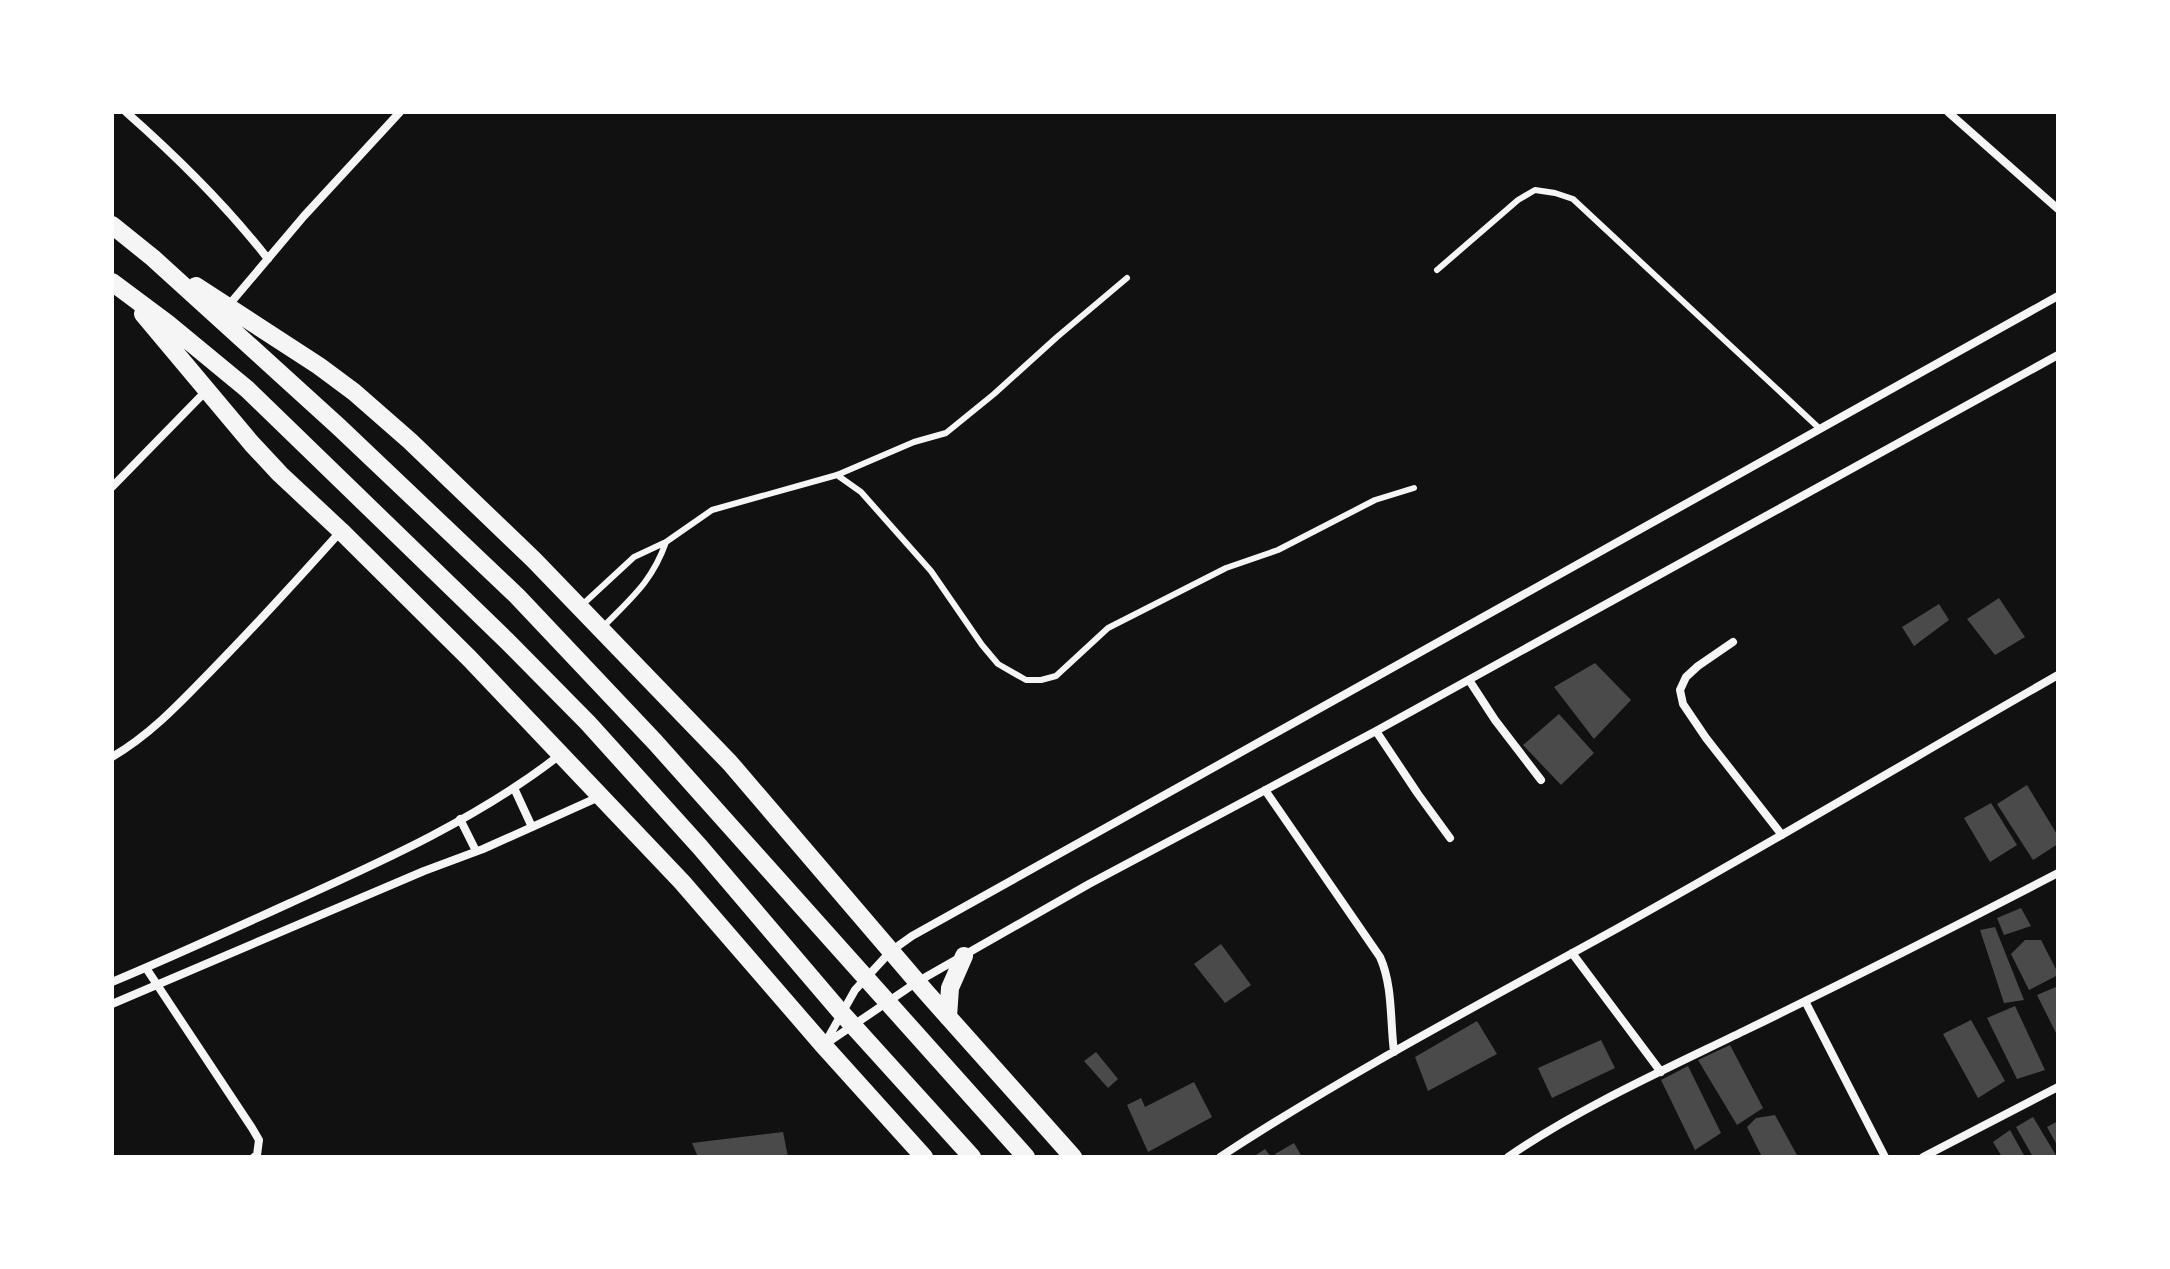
<svg xmlns="http://www.w3.org/2000/svg" width="2170" height="1269" viewBox="0 0 2170 1269" font-family="Manrope,sans-serif">
  <rect width="100%" height="100%" fill="#111"/>
  <path fill="#4a4a4a" d="M1999,598L2025,637L1995,655L1967,619Z
    M1939,604L1949,620L1914,646L1902,627Z
    M1595,663L1631,700L1594,739L1554,687Z
    M1559,714L1594,753L1561,785L1523,745Z
    M2027,785L2058,836V844L2033,860L1997,804Z
    M1991,803L2017,845L1990,862L1964,818Z
    M2021,908L2031,926L2004,935L1997,918Z
    M1995,927L2024,1000L2004,1003L1980,930Z
    M2025,940H2041L2058,973V975L2029,990L2011,954Z
    M1221,944L1251,985L1225,1003L1194,964Z
    M2058,986V1037L2037,995Z
    M2015,1006L2045,1070L2017,1079L1987,1018Z
    M1971,1020L2005,1081L1978,1098L1943,1034Z
    M1477,1021L1497,1054L1428,1091L1415,1057Z
    M1601,1040L1615,1068L1552,1098L1538,1068Z
    M1730,1045L1763,1108L1737,1125L1698,1060Z
    M1096,1052L1118,1079L1108,1088L1084,1061Z
    M1688,1066L1721,1133L1695,1150L1661,1080Z
    M1194,1082L1212,1117L1148,1152L1127,1105L1141,1098L1145,1107Z
    M1775,1115L1798,1157H1762L1747,1127L1756,1118Z
    M2033,1117L2057,1157H2033L2016,1127Z
    M2058,1121V1147L2047,1127Z
    M2010,1130L2025,1157H2002L1993,1142Z
    M783,1132L788,1157H698L692,1143Z
    M1294,1143L1302,1157H1277L1275,1154Z
    M1265,1149L1271,1157H1253Z"/>
  <g fill="none" stroke-linecap="round" stroke-linejoin="round">
    <path stroke="#f5f5f5" stroke-width="6" d="M1437,270L1518,200L1535,190L1555,193L1573,199L1820,429
      M837,475L861,492L931,571L982,645L998,664L1026,680H1041L1056,676L1108,628L1226,568L1278,550L1375,500L1414,488
      M581,606L634,557L666,542L712,510L837,475L914,442L946,433L994,394L1057,337L1127,278
      M602,628C631,598 652,582 666,542"/>
    <path stroke="#f5f5f5" stroke-width="8" d="M126,112C177,157 226,205 268,259
      M1948,112L2058,209
      M228,306L304,216L400,112
      M112,487L206,391
      M1733,642L1698,666L1686,677L1680,690L1683,704L1706,738L1782,835
      M1469,680L1495,720L1541,780
      M1376,731L1418,794L1450,838
      M112,757C150,735 180,703 210,672C255,626 298,579 341,531
      M514,788L532,827
      M1265,790L1380,957C1393,986 1390,1021 1394,1052
      M460,819L476,851
      M1572,953L1661,1072
      M146,968L252,1128L259,1140L257,1155L254,1157
      M112,982C172,957 231,930 290,903C383,861 481,817 561,754
      M1805,1001L1885,1157
      M112,1004L424,871L483,849L601,796
      M827,1043L917,982L1089,884L1376,731L2058,355
      M824,1045L855,990L891,951L912,936L2058,296
      M1220,1157C1348,1073 1484,1002 1618,928C1766,846 1911,759 2058,675
      M1508,1157C1579,1108 1666,1069 1744,1031C1849,980 1954,927 2058,873
      M1923,1157L2058,1087"/>
    <path stroke="#f5f5f5" stroke-width="18" d="M112,225L153,258L339,427L517,596L655,742L1026,1157
      M112,282L167,323L247,389L507,641L588,723L700,847L838,1009L972,1157
      M196,286L319,366L354,392L410,441L534,560L730,763L925,991L1073,1157
      M143,314L252,444L280,474L341,531L470,659L682,882L823,1045L924,1157
      M948,1017L950,988L964,956"/>
  </g>
  <rect width="2170" height="1269" fill="none" stroke="#ffffff" stroke-width="228"/>
</svg>
